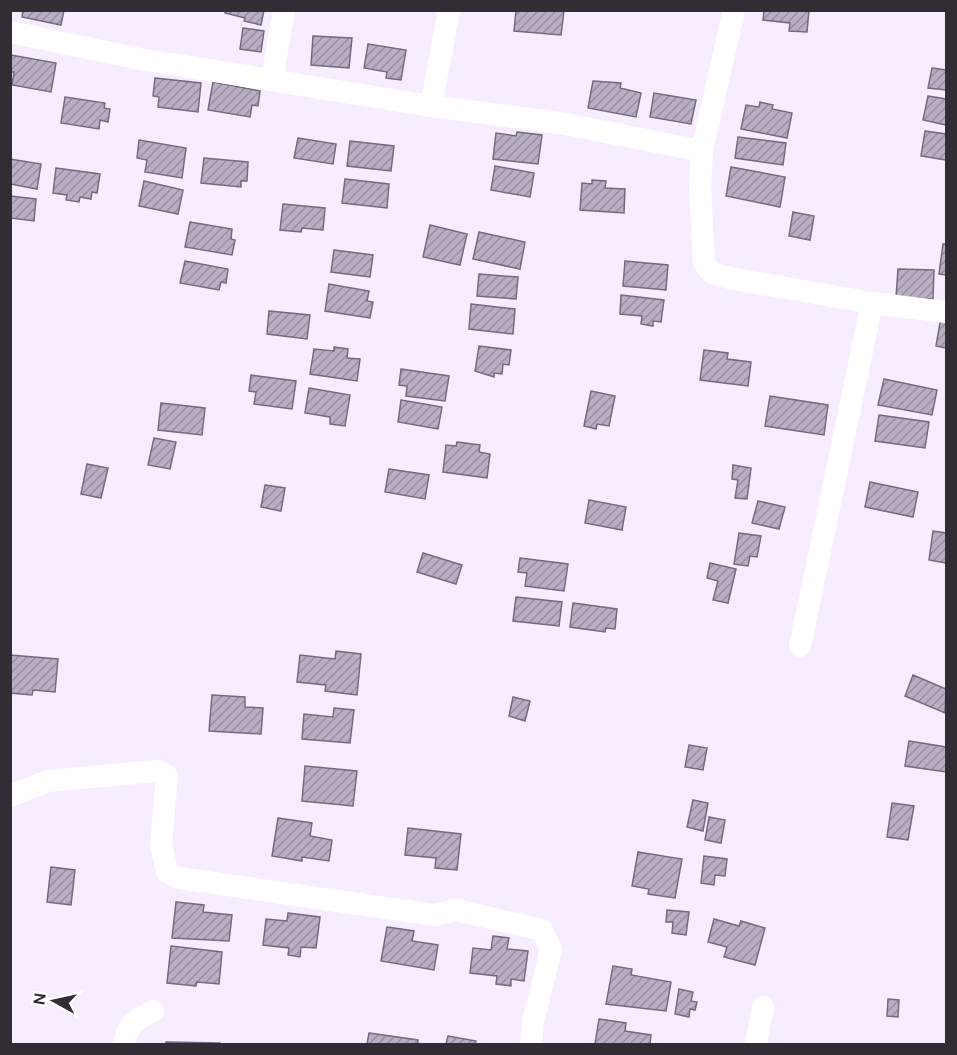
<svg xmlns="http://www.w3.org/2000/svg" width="957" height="1055" viewBox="0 0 957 1055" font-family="'DM Sans',sans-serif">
  <defs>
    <pattern id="building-hatch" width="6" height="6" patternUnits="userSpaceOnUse" patternTransform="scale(1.5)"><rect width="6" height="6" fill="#baaec5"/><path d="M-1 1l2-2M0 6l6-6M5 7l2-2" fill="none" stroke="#988ea1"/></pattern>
  </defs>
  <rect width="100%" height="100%" fill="#f8ecff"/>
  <path fill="url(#building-hatch)" stroke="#756a7f" stroke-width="1.5" d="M23,10H64L61,25L22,17Z
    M225,10H264L261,25L244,21L245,18L225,13Z
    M516,10L564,11L561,35L514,31Z
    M764,10H809L807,32L789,31L790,23L763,20Z
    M243,28L264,31L261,52L240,49Z
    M313,36L352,38L349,68L311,65Z
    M368,44L406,50L401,80L386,78L387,72L364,68Z
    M11,55L56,63L51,92L12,85L14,72H10Z
    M932,68L946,70V90L928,88Z
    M155,78L201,83L198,112L158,107L159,97L153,96Z
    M593,81L621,83L620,88L641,93L636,117L588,108Z
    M213,82L260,91L258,106L252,105L250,117L208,110Z
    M654,93L696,100L691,124L650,117Z
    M928,96L946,99V125L923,120Z
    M65,97L105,103L104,108L110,109L108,122L100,120L99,129L61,123Z
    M760,102L773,105L772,109L792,113L787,138L741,129L746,105L759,107Z
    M925,131L946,134V160L921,156Z
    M517,132L542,135L538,164L493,159L496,133L516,136Z
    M738,137L786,143L783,165L735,158Z
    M298,138L336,144L333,164L294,158Z
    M139,140L186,148L182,178L145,172L147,160L137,158Z
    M350,141L394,146L391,171L347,166Z
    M204,158L248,162L247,181H241V187L201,183Z
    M10,159L41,164L37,189L10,184Z
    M495,166L534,173L530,197L491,190Z
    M731,167L785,177L780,207L726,196Z
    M56,168L100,174L97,193L92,192L91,199L80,197L79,202L66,200L67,195L53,193Z
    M345,179L389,184L387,208L342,203Z
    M592,180L606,181L605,188L625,189L624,213L580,210L582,183L592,184Z
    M144,181L183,190L178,214L139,206Z
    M10,196L36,199L34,221L11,218L10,223Z
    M283,204L325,208L323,230L302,228L301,232L280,230Z
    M793,212L814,216L810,240L789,236Z
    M190,222L232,229L231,239L235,240L232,255L185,247Z
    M430,225L467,234L460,265L423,257Z
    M479,232L525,242L520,269L473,259Z
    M943,244H946V275L939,274Z
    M334,250L373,255L370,277L331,272Z
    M185,261L228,269L226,283L221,282L219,290L180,283Z
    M625,261L668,265L666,290L623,286Z
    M898,269L934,270L933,299L896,297Z
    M479,274L518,277L516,299L477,296Z
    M329,284L369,291L367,301L373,302L370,318L325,311Z
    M621,295L664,300L661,322L653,321V326L641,324L642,316L620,314Z
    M471,304L515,309L513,334L469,329Z
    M269,311L310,315L307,339L267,334Z
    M941,317L946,318V348L936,346Z
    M479,346L511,350L509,365L503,364L502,374L494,373V377L475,371Z
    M334,347L348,349L347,358L360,359L357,381L310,374L314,349L334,351Z
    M704,350L728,353L727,359L751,362L748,386L700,380Z
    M401,369L449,376L445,401L406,396L407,386L399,385Z
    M251,375L296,381L292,409L254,404L256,392L249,391Z
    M884,379L937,390L932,415L878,405Z
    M309,388L350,395L345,426L330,424V417L305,413Z
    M591,391L615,396L609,426L597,424L596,429L584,426Z
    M770,396L828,405L824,435L765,426Z
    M401,400L442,407L438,429L398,422Z
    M161,403L205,408L202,435L158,430Z
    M879,415L929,422L925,448L875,441Z
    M154,438L176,442L170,469L148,465Z
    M457,442L480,445L479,452L490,454L487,478L443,472L446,445L456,446Z
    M87,464L108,468L101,498L81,494Z
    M733,465L751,468L747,499L735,498L738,480L732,479Z
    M389,469L429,475L425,499L385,492Z
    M870,482L918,492L913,517L865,507Z
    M265,485L285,488L281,511L261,507Z
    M589,500L626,507L622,530L585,523Z
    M758,501L785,507L779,529L752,523Z
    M933,531L946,533V563L929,560Z
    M739,533L761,536L757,557L750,556L748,566L734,564Z
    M423,553L462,565L456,584L417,572Z
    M520,558L568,564L564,591L525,586L527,573L518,572Z
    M710,563L736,569L728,603L713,600L718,581L707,578Z
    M516,597L562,602L559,626L513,621Z
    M573,603L617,609L615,629L606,628L605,632L570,627Z
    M336,651L361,654L357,695L325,691L326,685L297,682L300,655L335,659Z
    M10,655L58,659L55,692L33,690L32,695L10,693Z
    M913,675L946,689L945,713L905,696Z
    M212,695L245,697V707L263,708L261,734L209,731Z
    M513,697L530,701L525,721L509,716Z
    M334,708L354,710L350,743L302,739L304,714L333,717Z
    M909,741L946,747V772L905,766Z
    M689,745L707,748L703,770L685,767Z
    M305,766L357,771L353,806L302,801Z
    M693,800L708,803L703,831L687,827Z
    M892,803L914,806L908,840L887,837Z
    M709,817L725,820L721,843L705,840Z
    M278,818L312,823L310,836L332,840L329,861L302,857V861L272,856Z
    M408,828L461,834L457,870L435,868L436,858L405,855Z
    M638,852L682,859L675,898L648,894L649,889L632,886Z
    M704,856L727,859L725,876L715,875L714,885L701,883Z
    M51,867L75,870L71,905L47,902Z
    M176,902L204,905L203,912L232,915L229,941L172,938Z
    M667,910L689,912L686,935L672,933L673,922H666Z
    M288,913L320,917L316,948L301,947L300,957L288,955L289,948L263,945L266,919L287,921Z
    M714,919L739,926L741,921L765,928L755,965L724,957L727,947L708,942Z
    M387,927L414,931L412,941L438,945L434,970L381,961Z
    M493,936L509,938L507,949L528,951L524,981L511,979V986L496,984L497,976L470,973L473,948L491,950Z
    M171,946L222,952L219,984L197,982L196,986L167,983Z
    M613,966L632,969L631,975L671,982L666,1011L606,1004Z
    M679,989L693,992L691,1001L697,1002L695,1010L690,1009L689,1017L675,1014Z
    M888,999L899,1000L898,1017L887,1016Z
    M599,1019L626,1023L625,1031L651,1035L650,1044H595Z
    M369,1033L418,1040V1044H367Z
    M448,1036L476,1041L475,1044H446Z
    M166,1042L220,1043V1044H166Z"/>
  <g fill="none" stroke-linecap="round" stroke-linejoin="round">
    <path stroke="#fff" stroke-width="22" d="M734,10L702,151L700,187L704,263L712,273L729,278L872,303L946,312
      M10,32L140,59L431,106L560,123L702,151
      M272,80L284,10
      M431,106L449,10
      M800,646L872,303
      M10,796L48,781L157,771L167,776L161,844L167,872L179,878L435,915L456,910L542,930L551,950L533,1022L531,1044
      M124,1044C127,1025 136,1019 153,1011
      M756,1044L763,1007"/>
  </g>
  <rect width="957" height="1055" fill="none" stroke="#322d35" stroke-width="24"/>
  <g transform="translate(54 1001) rotate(278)" stroke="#ffffff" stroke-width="4.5" paint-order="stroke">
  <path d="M0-4.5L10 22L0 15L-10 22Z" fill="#322d35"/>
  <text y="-9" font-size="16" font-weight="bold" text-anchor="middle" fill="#322d35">N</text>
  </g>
</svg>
